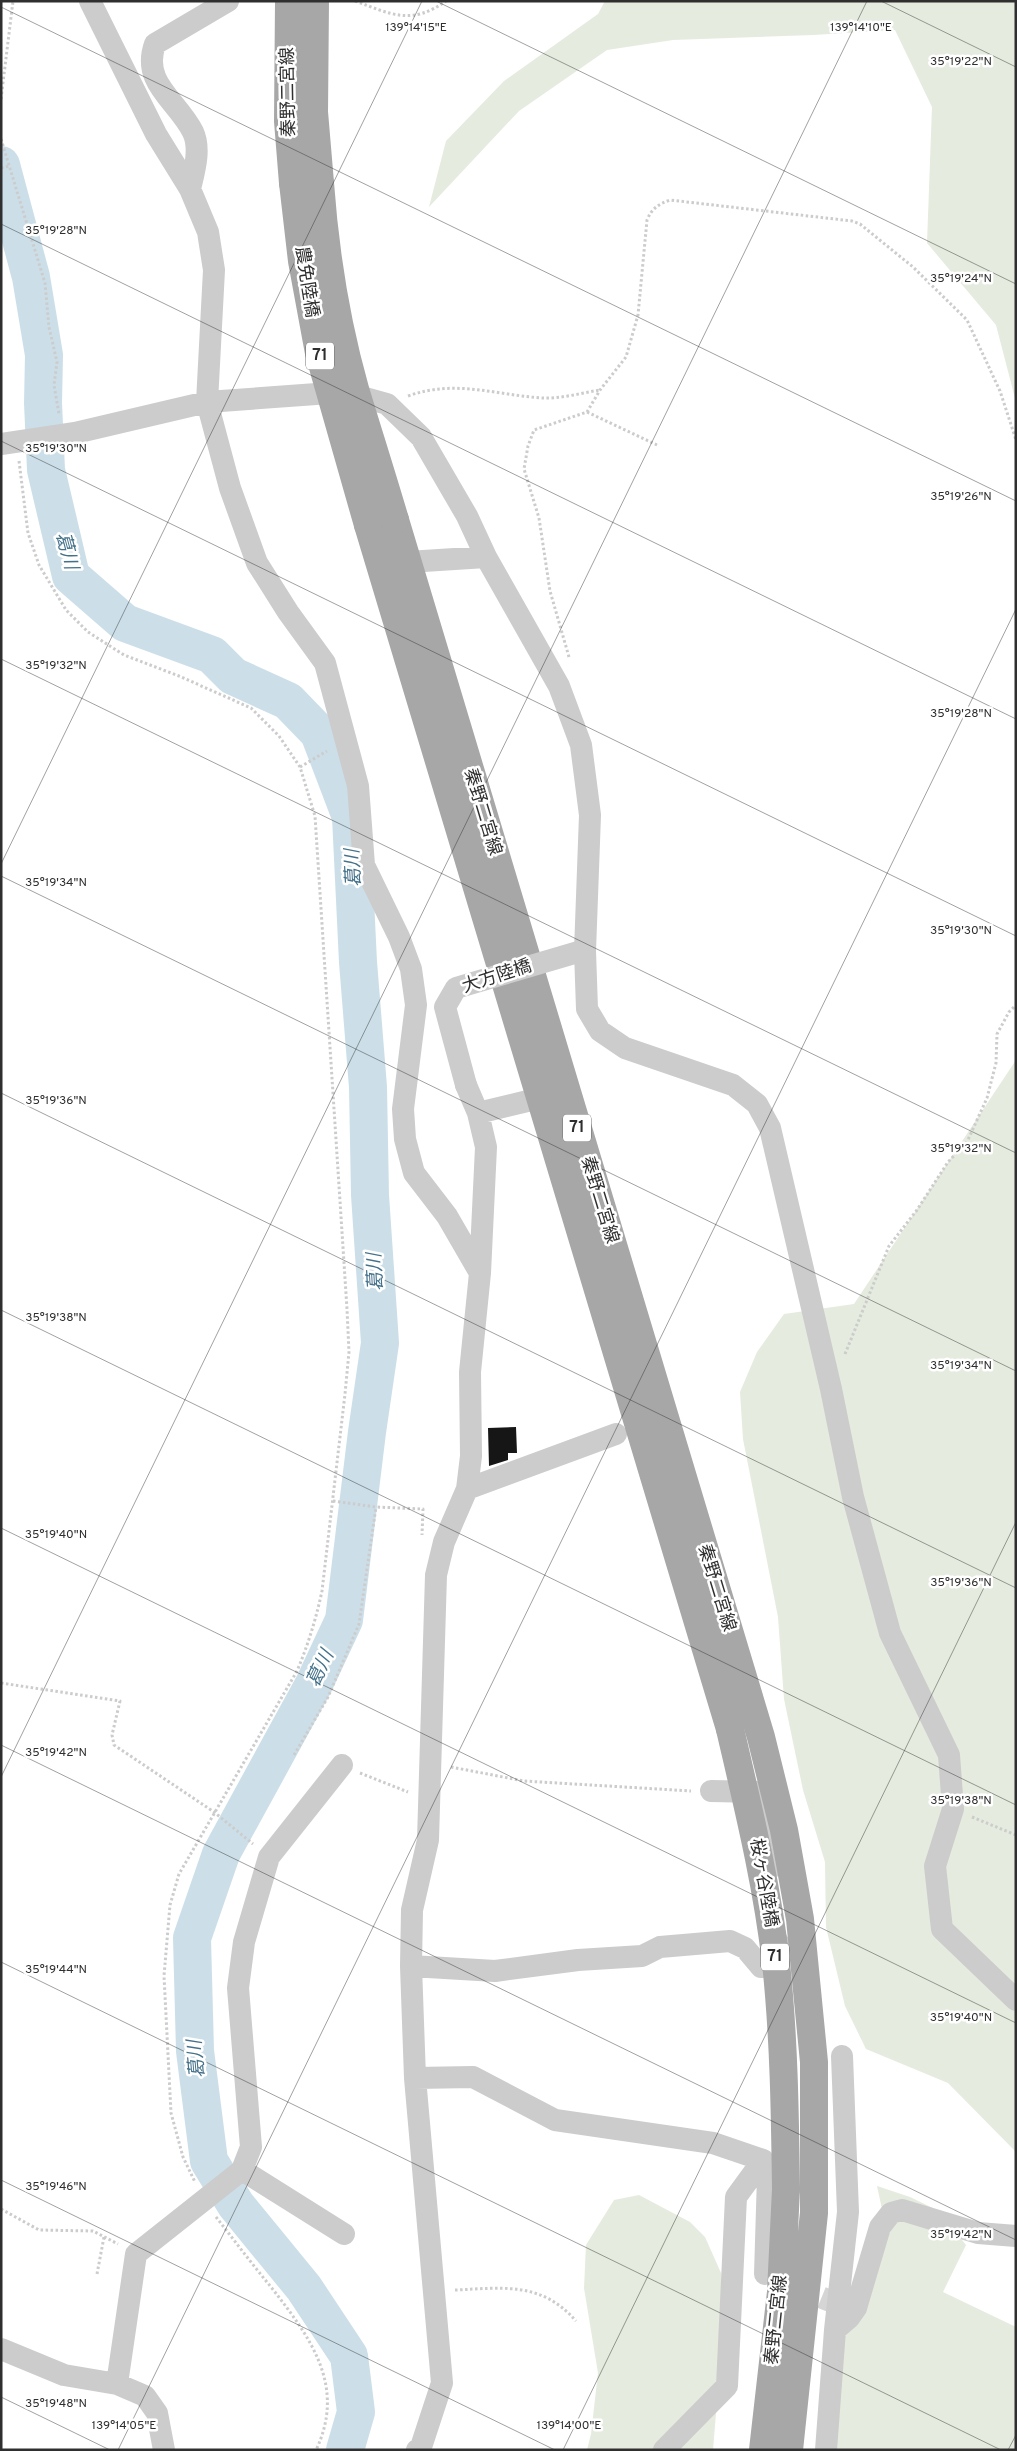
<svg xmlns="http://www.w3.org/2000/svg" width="1017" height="2451" viewBox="0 0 1017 2451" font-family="Overpass,'Noto Sans JP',sans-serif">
  <rect width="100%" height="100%" fill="#fff"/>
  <path fill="#e5ebde" d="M605,1H1016V402L996,325L927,243L932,107L895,30L813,35L673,40L607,50L519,111L429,207L446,141L504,81L598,14Z
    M1016,1060V2152L948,2083L866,2049L845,2006L826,1927L825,1862L803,1790L784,1699L778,1617L743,1439L740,1392L757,1352L784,1314L854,1304Z
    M877,2186L910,2197L939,2211L966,2245L943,2292L1016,2327V2450H833L844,2335L888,2237Z
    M639,2195L690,2222L705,2237L721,2273V2352L713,2450H587L591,2434L598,2373L584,2288L586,2245L614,2200Z"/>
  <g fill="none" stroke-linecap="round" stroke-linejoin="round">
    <path stroke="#ccdfe9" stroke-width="38" d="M1,165L31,277L44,355L43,403L46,470L71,576L125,623L212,655L233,676L288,701L319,733L351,817L358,962L368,1087L370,1195L380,1343L367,1432L344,1620L314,1684L221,1854L192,1938L195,2051L209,2161L236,2205L304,2288L349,2356L356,2412L345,2450"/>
  </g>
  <path fill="#161616" d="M516,1427L517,1453H508V1460L489,1466L488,1428Z"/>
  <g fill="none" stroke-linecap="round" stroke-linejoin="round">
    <path stroke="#d5d5d5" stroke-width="22" stroke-dasharray="22 11" stroke-linecap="butt" d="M791,2285L845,2307"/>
    <path stroke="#ccc" stroke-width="3" stroke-dasharray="2.5 2.5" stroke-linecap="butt" d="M355,1C391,14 411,26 446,1
      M1,99L13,1
      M1,139L45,283L49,327L57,362L54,385L59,414
      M1,168L9,166
      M408,396C456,379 495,395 542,398C560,399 581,393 600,390
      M587,412L657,445
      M19,461L28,533L39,565L66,610L88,632L124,655L179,676L251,708L279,736L300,767L315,816L347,1309L349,1352L345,1394L322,1591C316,1619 308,1645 297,1671L179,1874L170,1905L164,1976L171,2113L183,2157L195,2182
      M569,657L550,591L539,518L524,469L528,446L534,430L587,412L600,390L626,357L638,315L647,220C652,208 659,204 670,200L852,221L860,224L913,267L967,320L1000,391L1016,440
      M300,767L327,751
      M845,1354L889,1246L917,1210L948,1162L967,1142L987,1098L996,1063L997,1034L1009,1012L1016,1005
      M333,1501L376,1507L423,1509L422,1535
      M1,1683L120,1701L112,1735L114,1745L214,1812L253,1844
      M294,1755L328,1697L359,1624L376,1507
      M451,1767L524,1781L691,1791
      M360,1773L408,1792
      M972,1817L1016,1835
      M1,2209L39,2230L93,2231L118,2244
      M216,2217C234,2240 252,2264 271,2287C309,2336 347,2385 316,2450
      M97,2274L104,2237
      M455,2290C503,2288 541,2281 576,2321"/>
    <path stroke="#ccc" stroke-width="22" d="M90,1L156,134L190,189L208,232L214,270L207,402L230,488L257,563L288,612L325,663L358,786L364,865L399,937L411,969L416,1005L403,1109L405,1139L414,1173L447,1216L480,1273
      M190,189C194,172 201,149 193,132C177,100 141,83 155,44L228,1
      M1,444L75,433L207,402L344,392L387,404L421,437L467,516L486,557L559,686L581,745L590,815L585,951L587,1009L600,1031L625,1048L733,1085L757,1104L770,1128L831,1389L853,1497L890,1633L949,1755L953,1809L935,1866L942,1929L1016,2000
      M392,563L486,557
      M478,1113L540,1098
      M467,1489L616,1434
      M711,1791L760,1792L774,1866
      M411,1966L495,1971L578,1960L642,1956L660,1947L730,1941L745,1948L761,1967L769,1966L779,1943
      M415,2078L473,2077L555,2120L713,2143L763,2160
      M763,2160L768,2176L765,2274
      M242,2170L344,2234
      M835,2330L849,2318L856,2308L880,2227L891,2213L902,2210L978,2233L1016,2236
      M1,2349L64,2375L117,2384L145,2396L157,2413L164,2450
      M117,2384L136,2254L242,2170L251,2147L238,1988L244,1942L269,1857L342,1765
      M417,2450L421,2447L442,2383L415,2078L411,1966L412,1910L428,1840L436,1575L444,1542L467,1489L471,1456L470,1372L480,1273L486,1147L478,1113L466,1085
      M664,2450L727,2386L736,2197L763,2160
      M826,2450L835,2330L848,2212L842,2056"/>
    <path stroke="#a7a7a7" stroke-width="28" d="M289,1L288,121L293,183
      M315,1L314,112L320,183
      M395,520L761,1737L784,1830L800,1919L814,2062V2213L789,2450
      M368,525L730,1729
      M763,2450L781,2292L786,2189"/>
    <path stroke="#ccc" stroke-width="22" d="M466,1085L445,1007L456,988L578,952"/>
    <path stroke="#a7a7a7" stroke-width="28" d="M293,183L302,261L319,353L368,525
      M320,183C325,252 336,322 355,389C368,432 382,476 395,520
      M730,1729C748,1807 767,1884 776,1963C784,2038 785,2114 786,2189"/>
  </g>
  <path fill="none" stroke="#2f2f2f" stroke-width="1" stroke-opacity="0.45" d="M436,1L1016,284M881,1L1016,67M1,7L1016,501M1,224L1016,719M1,441L1016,936M1,659L1016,1153M1,864L422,1M1,876L1016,1371M1,1093L1016,1588M1,1310L1016,1805M1,1528L1016,2023M1,1745L1016,2240M1,1777L867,1M1,1962L1001,2450M1,2180L555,2450M1,2397L110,2450M118,2450L1016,609M563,2450L1016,1522M1008,2450L1016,2435"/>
  <g text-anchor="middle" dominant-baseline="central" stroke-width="5" stroke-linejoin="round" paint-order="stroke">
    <g fill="#fff" stroke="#6d6d6d" stroke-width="1">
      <rect x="306" y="342.5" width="28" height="27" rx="4"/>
      <rect x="563" y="1114.5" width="28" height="27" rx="4"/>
      <rect x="761" y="1943.5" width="28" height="27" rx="4"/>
    </g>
    <g font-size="16" font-weight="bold" fill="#2f2f2f">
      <text x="320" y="356">71</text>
      <text x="577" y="1128">71</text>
      <text x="775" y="1957">71</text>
    </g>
    <g font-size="18" fill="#2f2f2f" stroke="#fff">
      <text transform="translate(289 92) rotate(-91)">秦野二宮線</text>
      <text transform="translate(306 282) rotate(81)">農免陸橋</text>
      <text transform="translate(482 812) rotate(73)">秦野二宮線</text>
      <text transform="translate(497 977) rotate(-18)">大方陸橋</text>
      <text transform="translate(599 1200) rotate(73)">秦野二宮線</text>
      <text transform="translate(716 1588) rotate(73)">秦野二宮線</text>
      <text transform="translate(763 1883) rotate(80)">桜ヶ谷陸橋</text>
      <text transform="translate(777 2320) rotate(-84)">秦野二宮線</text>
    </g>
    <g font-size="19" font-style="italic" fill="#44718a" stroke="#fff">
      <text transform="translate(66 551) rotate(75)">葛川</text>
      <text transform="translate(354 868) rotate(-93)">葛川</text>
      <text transform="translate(376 1272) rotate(-93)">葛川</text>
      <text transform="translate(321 1669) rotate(-65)">葛川</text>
      <text transform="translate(197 2059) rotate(-95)">葛川</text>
    </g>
  </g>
  <g font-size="12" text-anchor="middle" fill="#2f2f2f" stroke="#fff" stroke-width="5" stroke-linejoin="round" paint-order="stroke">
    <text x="416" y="31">139°14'15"E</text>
    <text x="861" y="31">139°14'10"E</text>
    <text x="961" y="65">35°19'22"N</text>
    <text x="56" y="234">35°19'28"N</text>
    <text x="961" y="282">35°19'24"N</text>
    <text x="56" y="452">35°19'30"N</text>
    <text x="961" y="500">35°19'26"N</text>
    <text x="56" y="669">35°19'32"N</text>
    <text x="961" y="717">35°19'28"N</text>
    <text x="56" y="886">35°19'34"N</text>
    <text x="961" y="934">35°19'30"N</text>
    <text x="56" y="1104">35°19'36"N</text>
    <text x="961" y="1152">35°19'32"N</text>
    <text x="56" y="1321">35°19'38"N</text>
    <text x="961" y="1369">35°19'34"N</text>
    <text x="56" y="1538">35°19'40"N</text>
    <text x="961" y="1586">35°19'36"N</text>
    <text x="56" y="1756">35°19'42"N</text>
    <text x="961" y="1804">35°19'38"N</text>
    <text x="56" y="1973">35°19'44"N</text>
    <text x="961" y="2021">35°19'40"N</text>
    <text x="56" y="2190">35°19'46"N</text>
    <text x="961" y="2238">35°19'42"N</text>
    <text x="56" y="2407">35°19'48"N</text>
    <text x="124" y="2429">139°14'05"E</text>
    <text x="569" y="2429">139°14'00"E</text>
  </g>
  <rect width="1017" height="2451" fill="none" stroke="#2f2f2f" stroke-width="5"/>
</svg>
